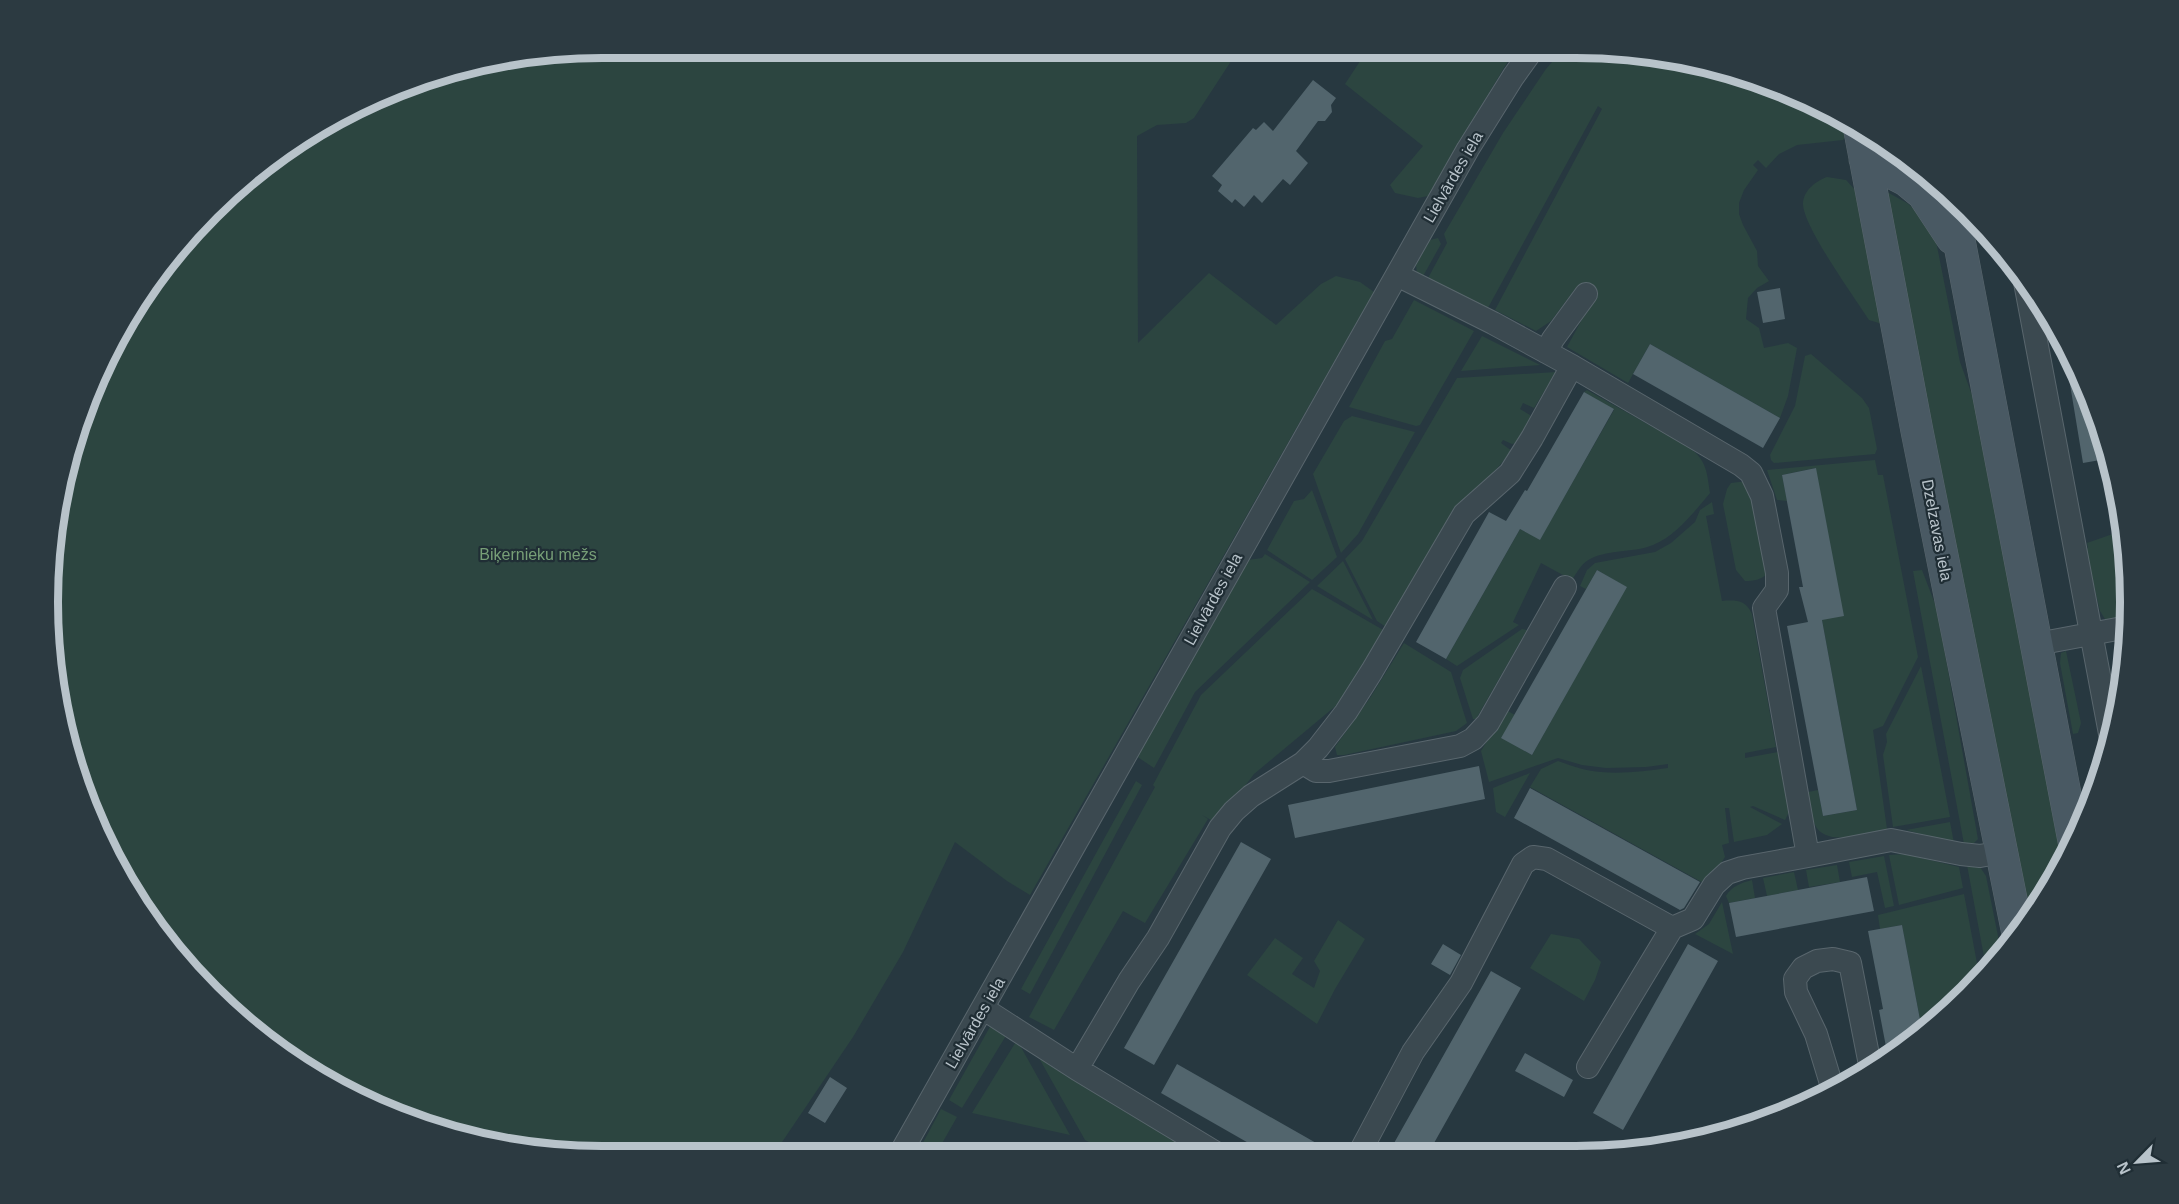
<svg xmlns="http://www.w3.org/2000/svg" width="2179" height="1204" viewBox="0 0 2179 1204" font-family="Helvetica,sans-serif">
  <rect width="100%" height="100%" fill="#273840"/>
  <path fill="#2c4540" d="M602,48L1239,49L1194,118L1186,123L1157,125L1137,136L1138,343L1209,273L1276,325L1321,284L1336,276L1360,282L1374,292L1030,895L1007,881L955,842L903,952L853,1037L774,1154L566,1155L458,1137L325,1082L186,968L90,814L49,639L67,459L141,295L264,163L424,78Z
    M1368,49H1505C1509,56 1509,60 1505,66L1428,196L1418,198L1395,193L1390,185L1423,146L1345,84Z
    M1563,49H1613L1721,67L1844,118L1848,133L1843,140L1797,145L1779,154L1766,168L1758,160L1753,165L1758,170L1744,190L1739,203V214L1743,225L1757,251L1758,266L1769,281L1757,288L1748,298L1746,319L1759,328L1764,348L1788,343L1797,348L1788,396L1780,418L1650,344L1628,383L1567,347L1593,299L1575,289L1551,321L1536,331L1495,310L1602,109L1598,106L1489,306L1485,310L1427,280L1447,243L1444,234L1503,133L1546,69Z
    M1827,177L1846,180L1858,193L1882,324L1869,320C1855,298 1802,225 1803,203C1804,190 1816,181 1827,177Z
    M1887,192L1907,203L1919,213L1935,236L1960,362L1980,417L2066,859L2057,879L2026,922Z
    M1438,238L1441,244L1422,278L1417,274L1416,265L1430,240Z
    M1414,300L1474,331L1420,425L1416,426L1349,407L1385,341L1392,339Z
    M1482,336L1540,365L1461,371Z
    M1811,354L1862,398L1869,408L1877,449L1875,454L1774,463L1771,460L1770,455L1795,406L1805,356Z
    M1556,372L1534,408L1523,403L1520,409L1530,415L1531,419L1517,443L1512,444L1503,440L1501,443L1512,451L1487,480L1386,627L1377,621L1345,559L1362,541L1457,378Z
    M1587,390L1690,448C1707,461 1707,473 1710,493C1695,511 1676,536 1653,545C1634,553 1609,549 1590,559C1582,563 1577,572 1572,580L1541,563L1513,622L1519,625L1457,666L1446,659L1520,529L1540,539L1614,410L1584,392Z
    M1352,416L1415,432L1358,534L1341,553L1313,474L1344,421Z
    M1875,460L1878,475H1883L1918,657L1883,726L1873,730L1887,829C1868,833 1826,848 1815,825C1811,815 1810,803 1808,792L1818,790L1823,816L1857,810L1822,620L1815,468L1782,475L1787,501L1777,500L1767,470Z
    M1739,482H1747L1754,491L1768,573C1761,580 1754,581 1745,581L1736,570L1723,504L1727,489L1731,483Z
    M1312,490L1337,557L1312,580L1267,550L1294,501L1304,499Z
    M1712,502L1714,514L1706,516L1722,601C1736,600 1746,600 1752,614L1776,747L1745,753V758L1778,752L1789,812L1785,820L1753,806L1750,807L1782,824L1767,835L1734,842L1729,808H1725L1729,843L1722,845L1725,857L1707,885L1530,787L1541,769L1558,761C1572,766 1586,771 1601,772C1622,774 1647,771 1668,768V764L1646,767L1606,768L1582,765L1558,758L1489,782L1481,751L1506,710L1515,715L1502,738L1532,755L1626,587L1597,570L1586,589L1580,586L1587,570L1595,563L1655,552L1671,543L1695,522L1700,510Z
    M2124,530L2130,565L2128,616L2112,620L2105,619L2100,611L2085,549L2088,548L2087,543Z
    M1265,554L1310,582L1195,692L1154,768L1136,756L1248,560L1262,558Z
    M1343,561L1373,620L1317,586Z
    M1922,570L1937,609L1978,839L1972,845L1964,844L1913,571Z
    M1312,589L1385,631L1338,704L1254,774L1232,803L1211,820L1202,815L1208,819L1145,923L1123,911L1054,1030L1029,1017L1155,787L1153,785L1201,695Z
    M1522,629L1527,630L1476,719H1473L1460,678L1463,670Z
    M1404,643L1451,672L1467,723L1456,731L1344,755H1337L1335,747L1370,698Z
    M2066,651L2081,723L2078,733L2073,734L2060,663L2061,653Z
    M1921,666L1950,817L1893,827L1883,755L1887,742L1886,734Z
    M1530,773L1505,817L1496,812L1493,788Z
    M1136,781L1142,785L1030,994L1021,989Z
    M1950,822L1954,843L1906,830Z
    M1905,854L1959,867L1963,888L1899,905L1889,855Z
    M1884,856L1894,906L1885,908L1877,872L1852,877L1849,862Z
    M1837,865L1840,882L1809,887L1806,870Z
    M1967,865L1980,867L1986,876L2002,956L1987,973Z
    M1794,872L1798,890L1767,896L1763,878Z
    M1752,880L1755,898L1729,903L1726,896C1732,886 1741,883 1752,880Z
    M1964,894L1980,979L1922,1030L1902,925L1880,929L1878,915Z
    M1722,902L1733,954L1695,934L1709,924Z
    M1338,920L1365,939L1335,989L1317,1024L1247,975L1275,938L1303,958L1292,974L1314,988L1320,971L1314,961Z
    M1551,934L1579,939L1601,962L1595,980L1584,1001L1530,968Z
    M991,1025L1007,1034L962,1108L949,1100Z
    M1017,1040L1070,1135L972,1113Z
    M1039,1058L1199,1153H1111L1085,1140Z
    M941,1109L957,1117L936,1154H917Z"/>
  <path fill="#52656d" d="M1313,80L1336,98L1331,105L1332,112L1325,121H1318L1296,151L1308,163L1290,185L1283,179L1262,203L1254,195L1244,207L1235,199L1232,203L1218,191L1222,185L1212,176L1253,128L1256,130L1264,122L1273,131Z
    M1780,288L1785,319L1763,323L1757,292Z
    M1650,344L1780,418L1763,448L1633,374Z
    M2071,352L2074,357L2112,458L2083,463L2065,354Z
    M1584,392L1614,409L1540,540L1520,529L1446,659L1416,642L1489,512L1506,521L1525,490L1527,491Z
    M1816,468L1844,616L1822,620L1857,810L1823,816L1787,626L1808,622L1799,587H1803L1782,475Z
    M1597,570L1627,587L1532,755L1501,738Z
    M1479,766L1485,799L1295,838L1288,805Z
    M1530,788L1700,882L1684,908L1680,910L1514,818Z
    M1241,842L1271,859L1154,1065L1124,1048Z
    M1867,877L1874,911L1736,937L1729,903Z
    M1902,925L1922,1030L1899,1050L1887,1052L1879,1010L1883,1009L1868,931Z
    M1443,944L1461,955L1450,975L1431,964Z
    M1688,944L1718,961L1623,1130L1593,1113Z
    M1491,971L1521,988L1429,1152H1389Z
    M1525,1053L1573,1080L1564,1097L1515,1071Z
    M1177,1064L1332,1152L1266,1153L1161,1093Z
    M830,1077L847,1088L825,1123L808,1113Z"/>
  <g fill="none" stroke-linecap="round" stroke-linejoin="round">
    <g stroke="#59666d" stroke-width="24">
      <path id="minor" d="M1397,275L1493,323L1572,366L1741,465L1751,473L1762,496L1777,573V590L1764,608L1808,856L1891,840L1961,854L1980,856L2002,852
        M2024,277L2111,739
        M1546,352L1553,339L1586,294
        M2037,644L2128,627
        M1303,763L1316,771H1329L1460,746L1473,739L1488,723L1565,587
        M984,1009L1077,1069L1216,1153
        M1588,1067L1672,928L1693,919L1714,885L1727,873L1742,868L1808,856
        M1077,1069L1129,981L1158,938L1220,828L1234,811L1251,796L1303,763L1318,748L1346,712L1372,671L1464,514L1510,473L1532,438L1572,366
        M1833,1090L1816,1034L1796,992L1795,979L1803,968L1817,961L1833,959L1850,963L1871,1070
        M1360,1152L1413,1052L1461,983L1523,864L1533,857L1547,859L1672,928
        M900,1154L1468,149L1513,77L1533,49"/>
    </g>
    <g stroke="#59666d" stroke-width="33">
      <path id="secondary" d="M1859,126L1917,431L2018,934
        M1865,159L1906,180L1923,194L1952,238
        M1950,193L2074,841"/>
    </g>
    <use href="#minor" stroke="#3b4950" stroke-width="22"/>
    <use href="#secondary" stroke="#495963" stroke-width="32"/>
  </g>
  <g text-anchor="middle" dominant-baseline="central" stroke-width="4.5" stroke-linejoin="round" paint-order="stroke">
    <g font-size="16" fill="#b8c3ca" stroke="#202e35">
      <text transform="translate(1453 177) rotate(-60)">Lielvārdes iela</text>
      <text transform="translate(1937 530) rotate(79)">Dzelzavas iela</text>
      <text transform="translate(1213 599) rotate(-61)">Lielvārdes iela</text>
      <text transform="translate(975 1023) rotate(-60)">Lielvārdes iela</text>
    </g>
    <g font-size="16" fill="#779f77" stroke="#202e35">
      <text x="538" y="554">Biķernieku mežs</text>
    </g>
  </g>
  <path d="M0 0H2179V1204H0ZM602 58H1576A544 544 0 0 1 2120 602V602A544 544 0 0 1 1576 1146H602A544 544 0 0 1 58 602V602A544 544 0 0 1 602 58Z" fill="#2c3a41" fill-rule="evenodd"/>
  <path fill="none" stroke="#b8c3ca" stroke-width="8" d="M602 58H1576A544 544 0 0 1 2120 602V602A544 544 0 0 1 1576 1146H602A544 544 0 0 1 58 602V602A544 544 0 0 1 602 58Z"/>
  <g transform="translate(2137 1162) rotate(245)" stroke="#202e35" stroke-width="4.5" paint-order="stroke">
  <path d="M0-4.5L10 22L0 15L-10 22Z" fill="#b8c3ca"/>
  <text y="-9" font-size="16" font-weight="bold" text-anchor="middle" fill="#b8c3ca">N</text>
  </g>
</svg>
